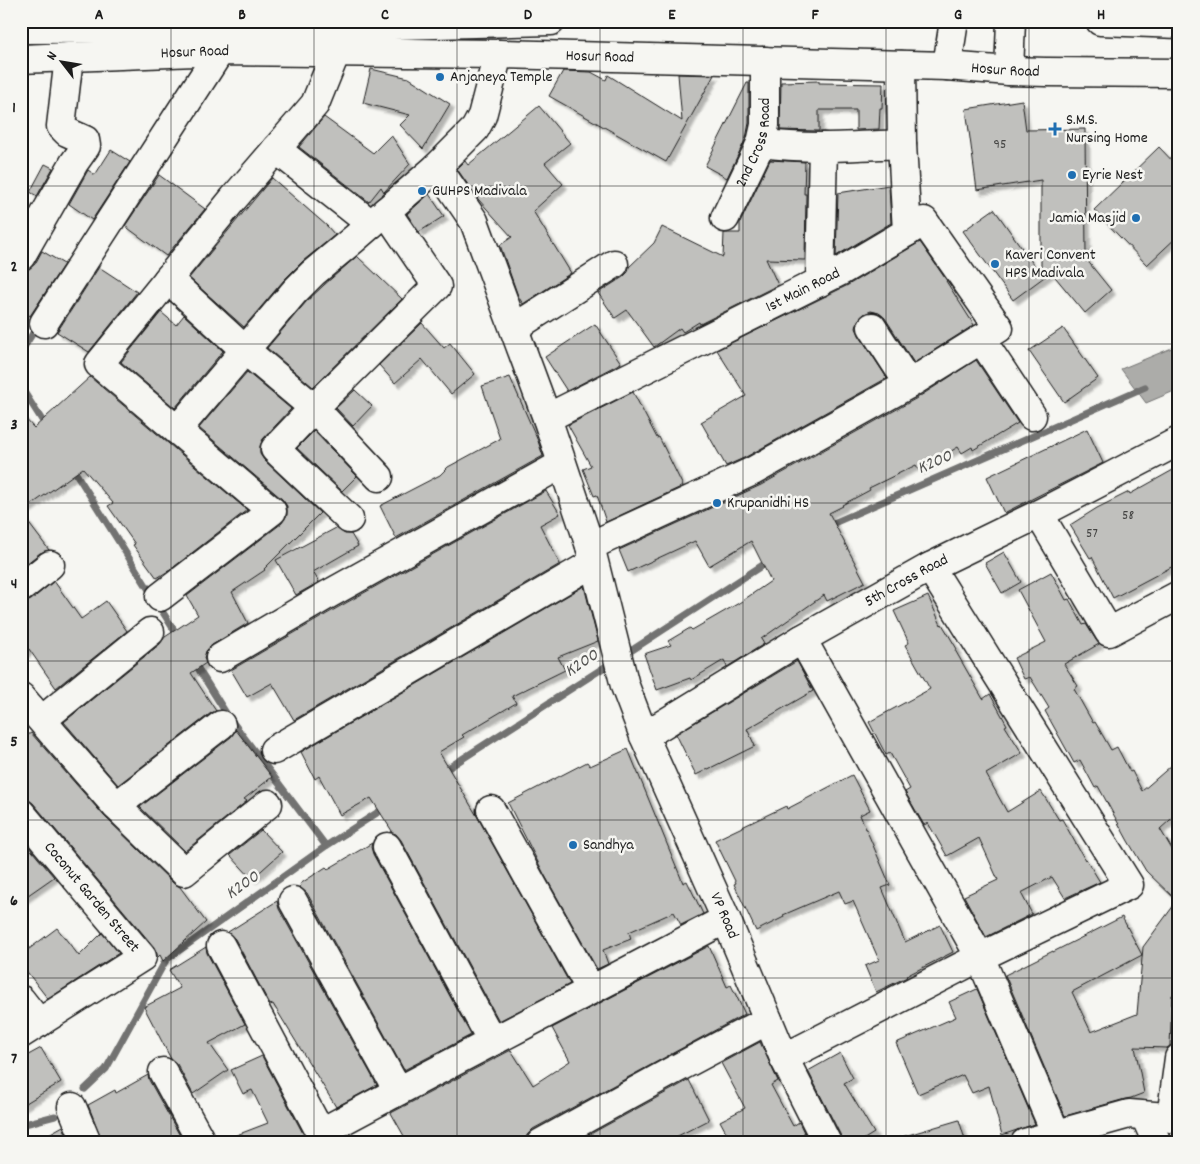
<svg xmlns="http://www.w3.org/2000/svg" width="1200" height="1164" viewBox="0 0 1200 1164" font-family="Dekko,sans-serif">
  <defs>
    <filter id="shadow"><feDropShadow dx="4.5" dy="4.5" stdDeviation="1" flood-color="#0004"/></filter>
  </defs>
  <rect width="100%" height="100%" fill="#f6f6f2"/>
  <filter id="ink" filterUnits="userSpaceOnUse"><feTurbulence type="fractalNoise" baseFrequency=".02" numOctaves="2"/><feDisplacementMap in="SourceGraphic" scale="10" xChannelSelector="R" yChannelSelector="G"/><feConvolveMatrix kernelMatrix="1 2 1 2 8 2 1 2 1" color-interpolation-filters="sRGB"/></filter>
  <g filter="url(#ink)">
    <path fill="#acaca9" stroke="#727271" d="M1179,345V389L1146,403L1121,369Z"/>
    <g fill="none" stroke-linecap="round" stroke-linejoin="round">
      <path stroke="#727271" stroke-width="7" d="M21,352L38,325
        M21,387L47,428
        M72,467L179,638
        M827,526L1145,387
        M623,656L769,561
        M194,662L228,716L326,846
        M442,772L614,661
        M85,1089L106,1069L166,960L326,846L386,807
        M21,1125L55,1116"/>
    </g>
    <path fill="#c0c0bd" stroke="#1c1c1c" filter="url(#shadow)" d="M371,69L409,78L450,104L423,149L400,125L410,115L363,103Z
      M563,71L591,72L606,80L608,75L682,121L678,74L714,75L666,162L549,96Z
      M819,81V83L883,84L882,108H880L879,129L856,130V110H819V131L780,130L781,82Z
      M747,83H749V123L746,138L727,178L705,166Z
      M1022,100L1026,130L1085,129L1086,259L1111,290L1085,313L1051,272L1013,300L963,231L994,209L1041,275V180L977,190L966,109Z
      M539,106L570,143L545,163L563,184L533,211L571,273L523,304L518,296L500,245L512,237L478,199L457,169L465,161L468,165Z
      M324,117L373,153L391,135L410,164L384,192L381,187L369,202L299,147Z
      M1159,147L1179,168V235L1147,265L1094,210Z
      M111,150L130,162L92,220L69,204L88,170L95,175Z
      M770,160L805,162L804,194H806L805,260L766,259L778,285L700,324L699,322L683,332L680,328L654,347L627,310L615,318L598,293L623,277L628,272L629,267L654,243L662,227L723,257L724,233H740V223Z
      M45,164L53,168L37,196L30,192Z
      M159,175L205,209L166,256L125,226Z
      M272,178L327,226L335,235L303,261L284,280L244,327L189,278Z
      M889,185L891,223L836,256L838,193Z
      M429,194L444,216L419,232L407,214Z
      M920,242L947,281H946L974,325L914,363L885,318L879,313L871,311L864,314L858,320L856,328L859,335L887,378L746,457L726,466L701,422L746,396L717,350L848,285Z
      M42,251L64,264L30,316L21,310V272L29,269L35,264Z
      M357,256L402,299L313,387L267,348L306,302L324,285Z
      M99,267L137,292L89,352L57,332Z
      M161,312L176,325L184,315L223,351L175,408L121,362Z
      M422,323L444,348L450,343L475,374L451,394L422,359L395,383L379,365Z
      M595,324L621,363L567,391L545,357Z
      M1063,328L1098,378L1064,402L1029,351Z
      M976,360L1018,423L973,450L972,447L962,453L958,447L919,470L916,465L869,488L870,490L842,505L843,506L829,513L865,582L827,601L824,595L761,639L764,644L727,667L724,660L691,680L690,678L657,690L644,654L671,645L668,641L690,628L692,630L739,603L771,581L751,541L709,566L695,541L628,572L619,550L761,485L917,398Z
      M247,372L291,409L263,439L260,446V454L264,460L320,513L264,569L265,570L232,592L248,623L212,645L206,651L204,658L206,663L191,673L216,711L211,713L118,785L64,722L160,644L165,637L198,615L187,596L282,523L287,515V506L282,499L199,428Z
      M90,377L247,510L170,570L157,578L133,545L135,544L108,506L113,503L83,468L21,512V414L34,428Z
      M510,377L538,441L543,456L396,538L380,506L440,475L448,467L500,439L482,386Z
      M355,390L372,406L353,426L336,408Z
      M633,392L657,438L659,437L683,486L606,522L597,495L594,496L583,469L591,466L568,425Z
      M1087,429L1103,463L1004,513L987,477Z
      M314,431L357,476L342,491L297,448Z
      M1173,470L1179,480V563L1113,598L1092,557L1090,558L1070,525L1097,508L1129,492L1130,494Z
      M546,491L560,514L540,525L560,564L294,720L272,683L247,697L231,670L337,608Z
      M21,513L49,550L40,553L21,568Z
      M336,528L345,534H351L358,546L313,572L319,582L296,595L276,560Z
      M1004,552L1021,582L1002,593L985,563Z
      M1051,572L1066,600L1069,599L1083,625L1086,624L1096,640L1099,644L1064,664L1078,686L1074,689L1093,723L1095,722L1111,750L1117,747L1130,772L1132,771L1142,791L1179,759V812L1160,829L1179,861V995H1172L1170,1046L1167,1048L1135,1047L1144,1093L1131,1098L1125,1099L1065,1116L1005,975L1053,951V952L1122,917L1142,955L1072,992L1091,1032L1137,1014L1143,947L1177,901L1146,871L1128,841L1098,786L1095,788L1080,760L1074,763L1045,711L1049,708L1030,677L1024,679L1014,658L1046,642L1018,590Z
      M54,581L81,619L106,601L127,631L56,688L29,649L21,656V603L31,600Z
      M584,586L598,641L558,657L565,670L512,696L516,703L462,735L464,737L439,752L477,816L570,984L499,1021L401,840L396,834L390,832L392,831L371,798L340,815L319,776L315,779L301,752Z
      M928,596L941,625L942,624L957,649L955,650L983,699L990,694L1007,725L1005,726L1022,753L986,774L1007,812L1041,791L1059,820L1062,819L1085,860L1086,859L1100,882L1065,898L1052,877L1021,893L1032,914L986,937L964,896L998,880L979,838L947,856L928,823L924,825L905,792L910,789L890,753L886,755L869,722L930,689L905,645L909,643L894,611Z
      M797,661L813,691L747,729L755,746L696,775L676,734Z
      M236,730L272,777L244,799L247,801L185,851L140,807L231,737Z
      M31,733L105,817L173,883L180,887L206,922L163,961L160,955L157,958V954L154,947L33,803L27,799L21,797V739Z
      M628,749L683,883L687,881L703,914L681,925L674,912L629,932L631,939L603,950L608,964L597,969L544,874L508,803L587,762L590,766Z
      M852,775L870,810L860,815L890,885L882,888L905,942L940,925L953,952L906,976L907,977L876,992L865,966L879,960L853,901L845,904L839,891L783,915L784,917L756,931L734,884L736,883L715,840L786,806L787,809Z
      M261,830L282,852L252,879L230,855Z
      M21,839H22L54,877L21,900Z
      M372,843L371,847L373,854L471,1035L404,1070L307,893L299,887L301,886L300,884L326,867L328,869Z
      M277,901L279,909L377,1085L336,1107L273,1004L270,1005L235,939L228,932Z
      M57,928L79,956L102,933L119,953L48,999L21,964V955Z
      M709,946L727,987L731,985L745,1014L533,1129L527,1135L525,1143H408L391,1113L511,1050L533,1085L570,1061L552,1028Z
      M206,947L207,953L245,1024L209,1043L228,1070L193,1094L177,1064L171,1059L144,1007L180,988L169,970Z
      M977,989L1035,1124L1002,1135L989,1086L972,1093L963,1075L918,1094L896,1043L956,1017L949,1002Z
      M760,1042L778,1081L771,1085L793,1126L799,1122L809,1143H732L720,1121L745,1108L721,1063Z
      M41,1048L61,1082L21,1106V1059Z
      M840,1053L853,1078L844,1083L874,1133L858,1143H842L841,1136L808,1071Z
      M262,1056L306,1139L298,1143H221V1141L268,1123L252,1090L243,1094L231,1070Z
      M148,1075L149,1080L184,1143H102L101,1137L88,1105L115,1090L116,1093Z
      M689,1080L709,1120L664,1143H574Z
      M959,1120L966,1143H899L898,1138Z
      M63,1126L70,1143H33Z"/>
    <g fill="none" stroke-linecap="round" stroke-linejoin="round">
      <g stroke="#1c1c1c" stroke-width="31">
        <g id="minor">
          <path d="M336,52L315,104L234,198L99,364L177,430L295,291L313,273L354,239L437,167L475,129L482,116L498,54"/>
          <path d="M761,143C808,150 855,146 902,144"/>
          <path d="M276,149L371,224"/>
          <path id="s1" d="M437,167L474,221L547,418L590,546L625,686L644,736L726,919L784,1058L827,1143"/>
          <path id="s2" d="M725,218L761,143L765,125V61"/>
          <path d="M907,232L924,221L999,328L909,384"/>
          <path d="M21,256L74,163L86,146L85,140L67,132L61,126L69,57"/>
          <path d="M168,279L245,350L314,408L275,449L349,519"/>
          <path d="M820,282L823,147"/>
          <path d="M44,323L220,51"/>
          <path d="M514,328L614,264"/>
          <path d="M981,339L1032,416"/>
          <path id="s3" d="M547,418L841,271L907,232L902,144L901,65"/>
          <path d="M379,477L314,408L437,286L386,211"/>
          <path d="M1039,514L1109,632L1179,595"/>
          <path d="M590,546L753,471L909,384L872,327"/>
          <path d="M21,588L50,565"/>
          <path d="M160,597L272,511L177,430"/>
          <path d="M802,639L980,957L1056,1134L1063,1143"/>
          <path d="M220,658L329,594L562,464"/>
          <path d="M21,697L116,806L184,872L268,804"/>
          <path d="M42,720L150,632"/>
          <path id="s4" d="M644,736L802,639L930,567L1039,514L1179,441"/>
          <path d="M274,750L593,563"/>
          <path d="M116,806L221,725"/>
          <path d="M491,810L591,990"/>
          <path id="s5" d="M21,813L142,957L21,1034"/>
          <path d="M387,847L492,1041"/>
          <path d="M293,901L398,1091"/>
          <path d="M221,946L326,1143"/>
          <path d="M21,1000L39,1023"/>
          <path d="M784,1058L980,957L1129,885L930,567"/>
          <path d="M163,1072L202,1143"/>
          <path d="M72,1107L87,1143"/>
          <path d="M1145,1116L1157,1143"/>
          <path d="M1171,1118L1179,1058"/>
          <path d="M320,1133C455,1060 591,991 726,919"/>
          <path d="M541,1143L674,1070L768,1020"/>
          <path d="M1025,1143L1129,1114L1179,1118"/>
        </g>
      </g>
      <g stroke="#1c1c1c" stroke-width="31">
        <g id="major">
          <path d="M21,29L272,28L551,21"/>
          <path id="s6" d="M21,59L220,51L498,54L947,66"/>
          <path d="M1009,71L1011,21"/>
        </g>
      </g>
      <g stroke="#1c1c1c" stroke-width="31">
        <g id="highway">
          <path id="s7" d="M954,21L947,66L1009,71L1046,72L1179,73"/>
          <path d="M1100,21L1179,24"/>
        </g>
      </g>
      <use href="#minor" stroke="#f6f6f2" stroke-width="28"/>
      <use href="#major" stroke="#f6f6f2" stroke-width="28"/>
      <use href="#highway" stroke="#f6f6f2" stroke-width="28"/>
    </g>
  </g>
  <path fill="none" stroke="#1c1c1c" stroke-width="1" stroke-opacity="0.55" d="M171,21V1143M314,21V1143M457,21V1143M600,21V1143M743,21V1143M886,21V1143M1029,21V1143M21,186H1179M21,344H1179M21,503H1179M21,661H1179M21,820H1179M21,978H1179"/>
  <g fill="#1f6fb2" stroke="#f6f6f2" stroke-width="2">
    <circle cx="440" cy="77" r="5"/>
    <path d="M1052.5 121.5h5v5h5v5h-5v5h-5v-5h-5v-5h5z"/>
    <circle cx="1072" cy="175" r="5"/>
    <circle cx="422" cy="191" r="5"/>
    <circle cx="1136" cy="218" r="5"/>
    <circle cx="995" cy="264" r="5"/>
    <circle cx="717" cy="503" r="5"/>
    <circle cx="573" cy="845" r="5"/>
  </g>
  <g text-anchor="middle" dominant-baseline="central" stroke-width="5" stroke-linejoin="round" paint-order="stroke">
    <g font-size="14" fill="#454544">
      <text x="1000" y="145">95</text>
      <text x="1128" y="516">58</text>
      <text x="1092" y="534">57</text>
    </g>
    <g font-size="16" fill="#1c1c1c" stroke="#f6f6f2">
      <text stroke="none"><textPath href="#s6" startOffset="174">Hosur Road</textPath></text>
      <text stroke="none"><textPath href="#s6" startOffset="579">Hosur Road</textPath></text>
      <text stroke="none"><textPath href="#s7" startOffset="104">Hosur Road</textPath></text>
      <text stroke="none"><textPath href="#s2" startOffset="82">2nd Cross Road</textPath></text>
      <text stroke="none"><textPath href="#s3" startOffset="286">1st Main Road</textPath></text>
      <text stroke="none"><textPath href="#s4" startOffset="305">5th Cross Road</textPath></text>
      <text stroke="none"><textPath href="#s5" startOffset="110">Coconut Garden Street</textPath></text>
      <text stroke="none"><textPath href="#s1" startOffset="805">VP Road</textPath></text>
    </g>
    <g font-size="16" fill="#1c1c1c" stroke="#f6f6f2" text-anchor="start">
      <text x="450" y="77">Anjaneya Temple</text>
      <text x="1066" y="120">S.M.S.<tspan x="1066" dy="18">Nursing Home</tspan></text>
      <text x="1082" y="175">Eyrie Nest</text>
      <text x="432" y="191">GUHPS Madivala</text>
      <text x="1126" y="218" text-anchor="end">Jamia Masjid</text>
      <text x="1005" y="255">Kaveri Convent<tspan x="1005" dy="18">HPS Madivala</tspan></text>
      <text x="727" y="503">Krupanidhi HS</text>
      <text x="583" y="845">Sandhya</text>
    </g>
    <g font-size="18" font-style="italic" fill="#565654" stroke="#f6f6f2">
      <text transform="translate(935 463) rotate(-24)">K200</text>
      <text transform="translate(582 664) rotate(-33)">K200</text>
      <text transform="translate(243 886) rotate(-35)">K200</text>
    </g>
  </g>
  <rect width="1200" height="1164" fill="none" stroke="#f6f6f2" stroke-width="55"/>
  <g transform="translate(62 62) rotate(301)" stroke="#f6f6f2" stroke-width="4" paint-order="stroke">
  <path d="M0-4L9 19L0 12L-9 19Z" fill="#1c1c1c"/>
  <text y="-8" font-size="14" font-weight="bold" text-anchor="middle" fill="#1c1c1c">N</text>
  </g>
  <rect x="28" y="28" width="1144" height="1108" fill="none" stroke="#1c1c1c" stroke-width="2"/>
  <g font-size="16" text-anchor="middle" font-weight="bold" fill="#1c1c1c">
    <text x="99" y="19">A</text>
    <text x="242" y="19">B</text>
    <text x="385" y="19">C</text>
    <text x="528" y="19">D</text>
    <text x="672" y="19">E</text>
    <text x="815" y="19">F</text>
    <text x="958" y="19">G</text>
    <text x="1101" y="19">H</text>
    <text x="14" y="112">1</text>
    <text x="14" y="271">2</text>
    <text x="14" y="429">3</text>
    <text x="14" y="588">4</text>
    <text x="14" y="746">5</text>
    <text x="14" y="905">6</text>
    <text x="14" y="1063">7</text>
  </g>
</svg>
